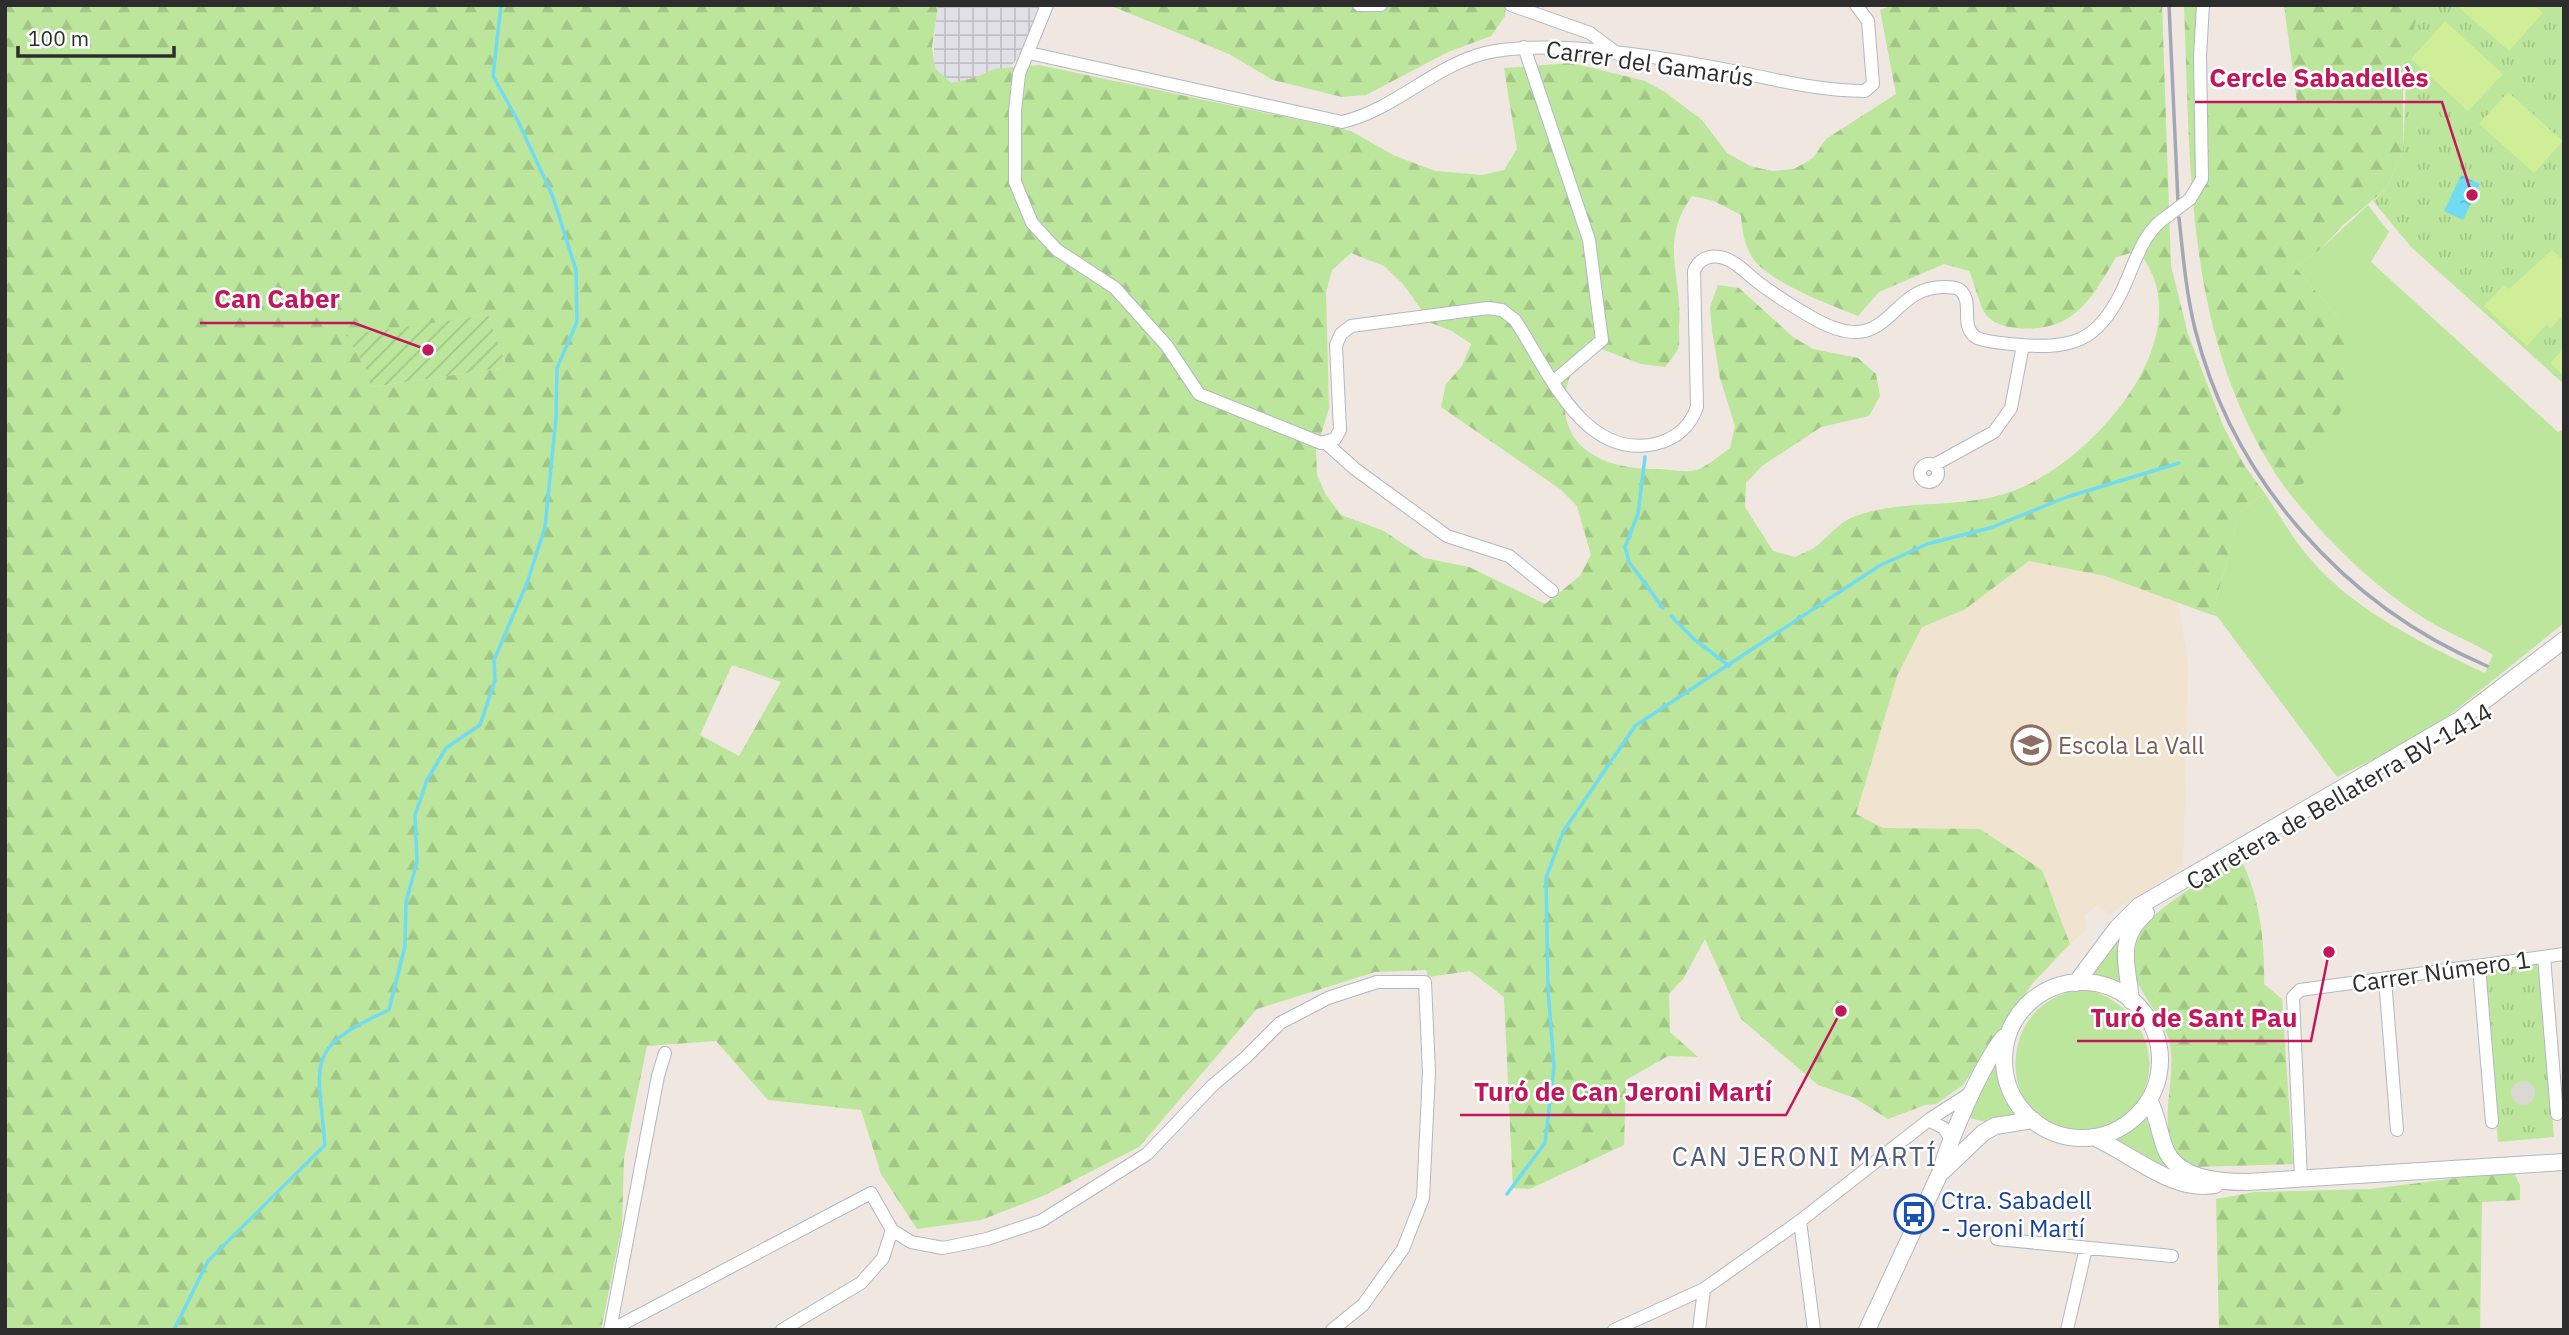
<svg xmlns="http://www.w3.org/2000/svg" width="2569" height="1335" viewBox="0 0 2569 1335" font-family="'IBM Plex Sans',sans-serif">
  <defs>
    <pattern id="industrial-grid" width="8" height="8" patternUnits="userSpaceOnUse" patternTransform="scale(1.75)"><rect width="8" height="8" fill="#e1e0e7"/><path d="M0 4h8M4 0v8" fill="none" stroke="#c1c0c6"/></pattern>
    <pattern id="forest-firs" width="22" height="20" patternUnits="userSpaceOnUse" patternTransform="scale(1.75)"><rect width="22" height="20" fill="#bbe69b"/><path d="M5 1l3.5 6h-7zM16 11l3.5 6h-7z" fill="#a1c686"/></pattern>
    <pattern id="park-tufts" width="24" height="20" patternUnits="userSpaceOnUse" patternTransform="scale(1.75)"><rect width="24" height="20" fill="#bbe69b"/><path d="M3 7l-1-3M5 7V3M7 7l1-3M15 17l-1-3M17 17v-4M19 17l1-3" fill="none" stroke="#a1c686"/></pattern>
    <pattern id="garden-furrows" width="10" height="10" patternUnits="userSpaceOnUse" patternTransform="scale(1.75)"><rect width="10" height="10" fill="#bbe69b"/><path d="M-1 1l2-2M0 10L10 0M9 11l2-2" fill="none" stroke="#a1c686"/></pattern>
    <pattern id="water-ripples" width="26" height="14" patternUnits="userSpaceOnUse" patternTransform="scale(1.75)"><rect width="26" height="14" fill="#71dbf2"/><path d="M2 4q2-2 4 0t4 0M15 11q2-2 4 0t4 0" fill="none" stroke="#62bcd0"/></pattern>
  </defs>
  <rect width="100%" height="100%" fill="#efe7e0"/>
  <path fill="url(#industrial-grid)" d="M936,5H1040L1025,49L987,96L932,93Z"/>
  <path fill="#f0e3cf" d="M2029,561L2105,576L2178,601L2188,663L2183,867L2109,914L2098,905L2084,915L2087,930L2070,944L2042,870L1980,829L1883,828L1856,814L1897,676L1922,626L1964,610Z"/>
  <path fill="#bbe69b" d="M2368,205L2389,232L2371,262L2558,432L2564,429V623L2427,733L2337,777L2217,616L2212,615L2240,513L2258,497L2266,495C2278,513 2289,532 2302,549C2348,608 2419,642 2485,673L2493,655C2471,641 2445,632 2422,617C2369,583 2325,538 2286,489L2303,484L2341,321L2295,267L2322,248Z
    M2126,927L2117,957L2124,987L2090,974Z
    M2085,989C2138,1000 2171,1063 2133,1108C2121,1123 2101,1132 2081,1131C1992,1129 1994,997 2085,989Z
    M1998,1056L2003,1088L2016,1115L1990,1123L1970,1118L1969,1114Z
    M2146,1118L2157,1146L2184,1177L2116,1141Z"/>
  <path fill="url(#forest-firs)" fill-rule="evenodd" d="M5,5H938L932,47L935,68L951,83L974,78L994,69L1039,65L1351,131L1393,155L1435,171L1482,175L1504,170L1517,149L1504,68L1572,63L1645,81L1665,92L1702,120L1727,153L1750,166L1772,171L1794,169L1813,158L1826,139L1896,94L1880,10L1893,5H2162L2171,266L2188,334L2224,428L2244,465L2266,495L2258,497L2240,513L2212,615L2105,576L2029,561L1964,610L1922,627L1897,676L1856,814L1883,828L1980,829L2042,870L2070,944L2032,984L1963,1085L1936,1104L1925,1105L1888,1119L1855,1098L1818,1085L1741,1019L1705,939L1683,979L1669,994L1670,1032L1698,1057L1668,1056L1626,1080L1624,1145L1530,1189L1513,1188L1504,997L1470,971L1428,977L1426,970L1375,972L1257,1009L1139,1147L1043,1196L981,1220L917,1229L881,1174L861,1110L768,1100L716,1041L647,1046L624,1158L622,1225L601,1330H5ZM1692,196L1714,201L1741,215C1742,230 1744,244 1752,257C1766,281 1832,306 1858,316L1879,292L1944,264L1969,271C1975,284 1978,300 1984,312C1990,323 2006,327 2017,328C2073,333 2091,300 2116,257L2138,251C2207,334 2092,462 2013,491C1963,510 1905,498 1856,516C1840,521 1831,534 1818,545C1812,550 1803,553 1795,557L1773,551L1745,507L1746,483L1762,466L1821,427L1869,416L1880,396L1876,374L1858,358L1813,349L1793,337L1739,288L1718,285L1710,307L1712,331L1720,378L1735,426L1730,448C1720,455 1710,464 1699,469C1689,474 1668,469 1656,469C1571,469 1540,417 1586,343L1641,364L1665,367C1669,362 1675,355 1678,349C1680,343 1679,334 1679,327C1683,275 1658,243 1692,196ZM1351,253L1384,266L1403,284L1431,323L1452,331L1471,344L1462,366L1446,384L1441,407L1560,489L1577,506L1591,555L1580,576L1545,604L1469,567L1424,558L1384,531L1341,515L1326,495L1317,475L1316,451L1329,408L1326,292L1332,270ZM488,315L507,367L371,387L365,366L347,336ZM732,665L781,682L739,756L700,735Z
    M1109,5H1506L1505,16L1491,36L1448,52L1366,95L1342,97L1273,80L1229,54Z
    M2184,5L2197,6L2196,103L2297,102L2284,5H2420L2403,91V150L2387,188L2343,225L2322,248L2295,267L2341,321L2351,391L2303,484L2286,489C2184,344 2191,175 2184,5Z
    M2241,860C2260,898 2265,942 2264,984L2282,999L2293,1164L2194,1167C2148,1142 2178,1087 2170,1045C2163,1006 2114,977 2137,934C2147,915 2220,866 2241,860Z
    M2513,1171L2520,1185V1200L2482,1202L2480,1330H2219L2216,1199L2255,1192L2371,1189Z"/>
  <path fill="url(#park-tufts)" d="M2419,5L2564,7V384L2411,247L2373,201L2387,188L2403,150L2407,59Z
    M2539,963L2554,1137L2498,1142L2484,971Z"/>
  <path fill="url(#garden-furrows)" d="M488,315L507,367L371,387L365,366L346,335Z"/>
  <path fill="#d0ed97" d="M2456,5H2534L2543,13L2509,51Z
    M2445,21L2503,74L2468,111L2411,59Z
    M2508,92L2563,141L2534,173L2479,124Z
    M2552,250L2564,261V314L2551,328L2546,325L2527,346L2484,306L2504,285L2509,289Z
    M2564,348V376L2550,363Z"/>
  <path fill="#dbd7d3" d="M2511 1093a12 12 0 1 1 24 0a12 12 0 1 1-24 0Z"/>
  <path fill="url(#water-ripples)" d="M2461,175L2480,184L2463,220L2444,211Z"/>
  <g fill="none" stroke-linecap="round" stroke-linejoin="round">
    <path stroke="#71dbf2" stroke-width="3.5" d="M1645,457L1638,514L1625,547L1629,562L1663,608
      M1671,616L1694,639L1729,666
      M1507,1194L1545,1143L1554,1067L1548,989L1546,878L1563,832L1635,726L1879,566L1927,544L1990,528L2067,497L2179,463
      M174,1330L208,1261L325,1145C318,1060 303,1049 389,1010L405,946L406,902L417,862L415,815L427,780L446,748L480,725L495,680L494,660L527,583L545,527L556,418L557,368L577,322L576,270L553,197L518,121L493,76L501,5"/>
    <g stroke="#b3b7c1" stroke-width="14">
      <path id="minor" d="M1047,5L1019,74L1015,111V182L1032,223L1057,250L1115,288L1167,346L1199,394L1321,443L1335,439L1340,430L1336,345L1341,334L1351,326L1488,308L1502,310L1515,320C1547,368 1582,460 1655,444C1676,439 1690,427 1697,407L1694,271C1699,258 1711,254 1724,258C1737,262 1748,275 1759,283C1776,296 1794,307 1813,318C1892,363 1885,286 1945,287C1950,287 1956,287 1960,290C1975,303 1958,326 1977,338C1990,343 2005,343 2020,345C2071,349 2097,342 2121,293C2135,265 2141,232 2169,215
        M1359,5H1381
        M1511,5L1590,33L1618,54
        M1524,47L1589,240L1602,340L1554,381
        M1029,53L1342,122C1398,109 1439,60 1495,51C1562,40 1666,58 1733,71C1777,80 1820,91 1865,91L1873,84L1868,21L1856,5
        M2190,199L2202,179L2200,56L2203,5
        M1326,443L1355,469L1447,536L1509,556L1552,591
        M1920 473a9 9 0 1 1 18 0a9 9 0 1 1-18 0Z
        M1934,465L1994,432L2011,408L2023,345
        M2544,957L2557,1114
        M2479,966L2492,1122
        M2385,979L2397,1130
        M1932,1122L1944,1128L1952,1141
        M2301,1179L2293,997L2300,990L2564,954
        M1800,1221L1814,1330
        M1997,1239L2172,1256
        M610,1330L658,1076L665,1053
        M611,1330L871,1193L892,1230L911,1242L943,1248L987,1239L1041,1221L1147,1154L1213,1085L1245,1058L1280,1023L1328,998L1377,982H1425L1429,1072L1423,1198L1403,1249L1363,1305L1332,1330
        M782,1330L861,1283L883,1258L892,1230
        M1614,1330L1704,1289L1800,1221L1930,1119L1972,1092
        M1699,1330L1704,1289
        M2067,1330L2086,1248"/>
    </g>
    <g stroke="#b3b7c1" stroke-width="18">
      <path id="tertiary" d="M2004 1060a78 78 0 1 1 156 0a78 78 0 1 1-156 0Z
        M2076,983L2117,928L2139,906L2459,720L2564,640
        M2131,1001C2128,966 2115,940 2146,913
        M2149,1100C2157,1114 2159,1132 2165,1148C2177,1179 2218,1182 2247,1182L2564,1162
        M2093,1137C2131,1153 2172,1193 2215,1185
        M1942,1172L1983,1133L1995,1126L2033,1120
        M1867,1330L1940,1173C1951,1136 1980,1067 2004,1037"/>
    </g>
    <use href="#minor" stroke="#fff" stroke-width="12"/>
    <use href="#tertiary" stroke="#fff" stroke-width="16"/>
    <path stroke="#a2a7b8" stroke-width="3.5" d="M2169,5L2178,202
      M2179,218C2183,255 2186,292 2195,329C2233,480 2344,605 2487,666"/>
    <g stroke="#b3b7c1" stroke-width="14" stroke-linecap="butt">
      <path id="minor-bridge" d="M2169,215L2190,199"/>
    </g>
    <use href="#minor-bridge" stroke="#fff" stroke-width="12"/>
  </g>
  <defs>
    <g id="school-ring" transform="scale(2.0125)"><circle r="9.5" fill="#fff" stroke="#8d6e63" stroke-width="1.5"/><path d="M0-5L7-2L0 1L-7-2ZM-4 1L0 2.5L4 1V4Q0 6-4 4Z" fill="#8d6e63"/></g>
    <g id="bus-ring" transform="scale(2.0125)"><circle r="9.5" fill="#fff" stroke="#1a4fb4" stroke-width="1.5"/><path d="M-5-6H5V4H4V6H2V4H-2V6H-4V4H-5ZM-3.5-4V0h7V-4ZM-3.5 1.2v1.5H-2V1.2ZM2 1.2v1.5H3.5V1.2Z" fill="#1a4fb4"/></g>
  </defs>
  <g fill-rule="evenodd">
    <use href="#school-ring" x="2031" y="745"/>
    <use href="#bus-ring" x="1914" y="1214"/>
  </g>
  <g text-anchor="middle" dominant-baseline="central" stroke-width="5" stroke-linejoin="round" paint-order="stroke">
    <g font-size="24" fill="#2d2d2d" stroke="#fff">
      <text transform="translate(1650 63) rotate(8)">Carrer del Gamarús</text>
      <text transform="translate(2339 796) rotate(-30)">Carretera de Bellaterra BV-1414</text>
      <text transform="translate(2441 971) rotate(-8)">Carrer Número 1</text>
    </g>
    <g font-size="24" fill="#785e54" stroke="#fff" text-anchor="start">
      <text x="2058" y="745">Escola La Vall</text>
    </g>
    <g font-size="24" fill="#164399" stroke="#fff" text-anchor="start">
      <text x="1941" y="1200">Ctra. Sabadell<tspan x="1941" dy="28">- Jeroni Martí</tspan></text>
    </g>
    <g font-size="26" letter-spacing="2" fill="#4b5a80" stroke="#fff">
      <text x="1805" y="1156">CAN JERONI MARTÍ</text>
    </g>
  </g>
  <path fill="none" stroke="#c2185b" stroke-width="2.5" d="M2472 195L2442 102H2195M428 350L354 323H200M2329 952L2311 1041H2077M1841 1011L1786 1115H1460"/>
  <g fill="#c2185b" stroke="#fff" stroke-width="2.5">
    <circle cx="2472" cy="195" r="7"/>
    <circle cx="428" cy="350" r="7"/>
    <circle cx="2329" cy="952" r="7"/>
    <circle cx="1841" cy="1011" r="7"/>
  </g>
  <g font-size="26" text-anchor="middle" font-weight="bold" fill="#c2185b" stroke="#fff" stroke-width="5" stroke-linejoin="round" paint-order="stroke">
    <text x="2319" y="87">Cercle Sabadellès</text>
    <text x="277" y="308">Can Caber</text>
    <text x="2194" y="1027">Turó de Sant Pau</text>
    <text x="1623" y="1101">Turó de Can Jeroni Martí</text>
  </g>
  <rect width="2569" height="1335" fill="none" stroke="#2d2d2d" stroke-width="14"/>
  <path d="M18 46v10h156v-10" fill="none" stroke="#2d2d2d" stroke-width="3.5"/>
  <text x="28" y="46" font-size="21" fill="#2d2d2d" stroke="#ffffff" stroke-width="5" paint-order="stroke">100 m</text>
</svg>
